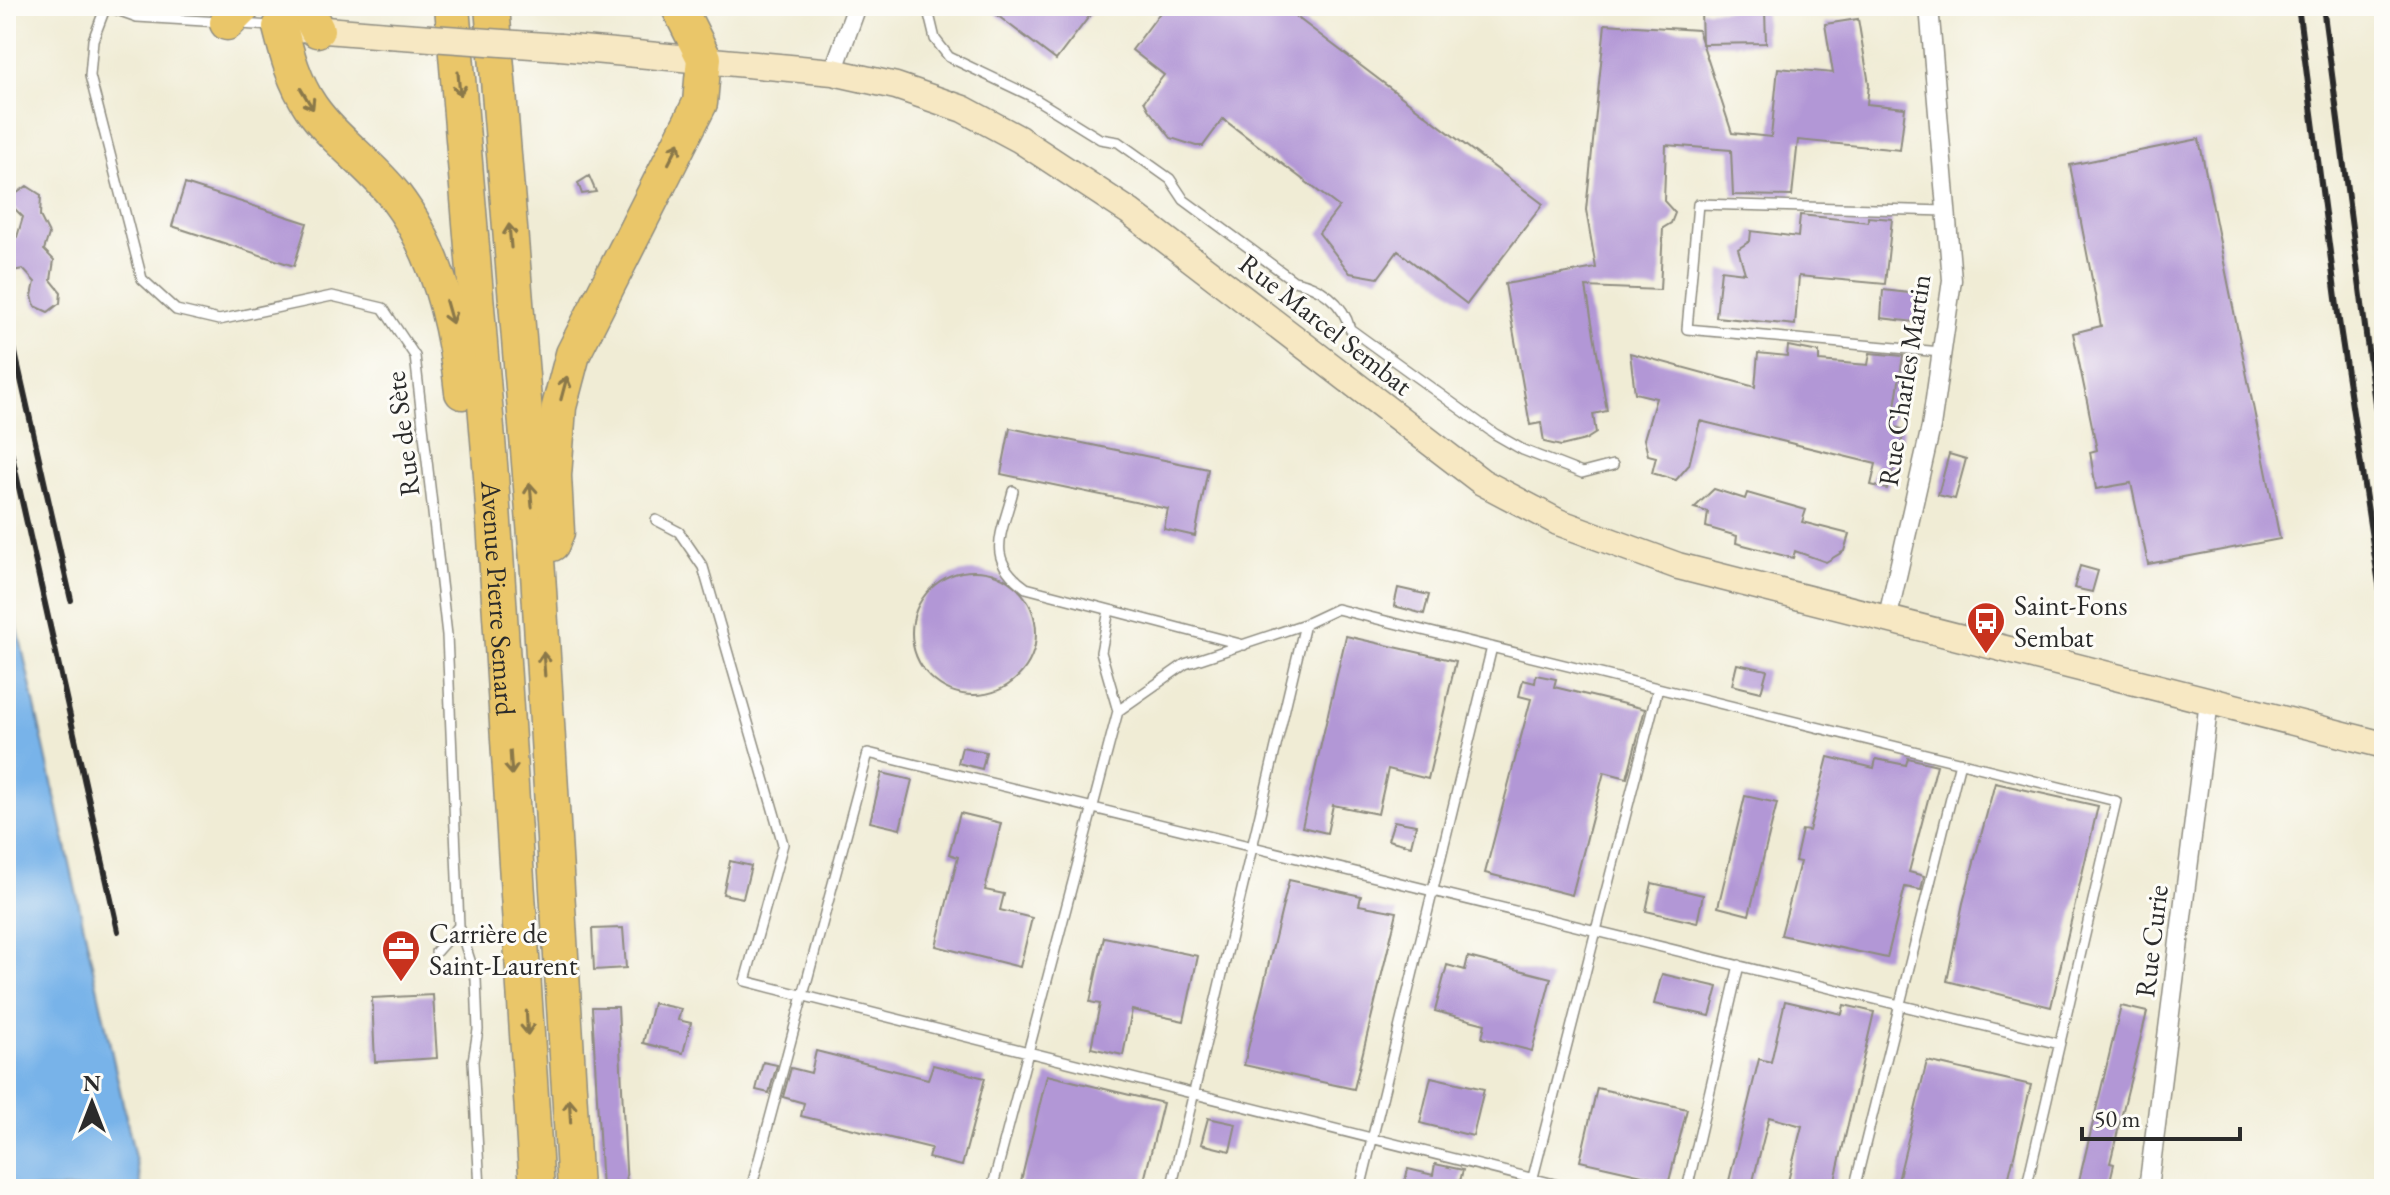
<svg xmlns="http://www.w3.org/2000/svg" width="2390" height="1195" viewBox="0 0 2390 1195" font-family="'EB Garamond',serif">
  <rect width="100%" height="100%" fill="#fdfcf7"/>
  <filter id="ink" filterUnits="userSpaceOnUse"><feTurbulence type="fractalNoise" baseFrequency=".0125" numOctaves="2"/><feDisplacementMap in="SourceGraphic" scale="16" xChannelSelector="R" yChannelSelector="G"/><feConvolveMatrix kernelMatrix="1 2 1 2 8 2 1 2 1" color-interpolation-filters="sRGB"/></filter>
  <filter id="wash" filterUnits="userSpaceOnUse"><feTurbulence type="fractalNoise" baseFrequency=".006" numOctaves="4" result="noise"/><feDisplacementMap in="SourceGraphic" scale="32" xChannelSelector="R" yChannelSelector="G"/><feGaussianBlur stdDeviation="1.8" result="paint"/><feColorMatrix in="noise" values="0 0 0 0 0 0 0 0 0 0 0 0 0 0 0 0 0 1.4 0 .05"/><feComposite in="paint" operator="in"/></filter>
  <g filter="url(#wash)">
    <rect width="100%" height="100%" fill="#f0ecd5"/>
    <path fill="#78b3e9" stroke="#526f8a" stroke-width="2" d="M6,575L142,1189H6Z"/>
    <g id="blocks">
      <path fill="#b297d6" d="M985,6H1097L1056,60Z
        M1165,6H1282L1543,204L1467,304L1398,251L1378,278L1350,273L1319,233L1339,207L1223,119L1203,146H1196L1171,138L1148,109L1144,101L1164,75L1132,50Z
        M1701,10H1765L1766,43L1702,44Z
        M1858,19L1869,84L1867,104L1905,108L1900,150L1798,140L1792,196L1733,195L1731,150L1666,145L1664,201L1675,213L1671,223L1663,228L1660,290L1586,287L1607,411L1593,414L1596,433L1585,440L1561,446L1544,442L1541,423L1530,425L1505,284L1596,268L1586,210L1605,24L1698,30L1732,133L1771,137L1778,68L1833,73L1825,24Z
        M2199,139L2280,539L2148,564L2131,483L2096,489L2090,452L2097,450L2073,333L2101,326L2070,165Z
        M589,176L596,192L582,194L578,183Z
        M185,184L307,223L294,266L172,226Z
        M27,186L41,195L40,216L49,234L44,250L54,260L51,280L61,292L60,303L48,312L35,306L32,296L35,282L23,269L6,272V239L17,237L23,217L13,207V196Z
        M1800,215L1868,222V217L1892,219L1885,284L1799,276L1795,325L1716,317L1721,270L1745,273L1738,249L1750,241L1751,231L1798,237Z
        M1883,290L1926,295L1923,323L1881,318Z
        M1788,346L1819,352V361L1868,365L1870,353L1903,356L1892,426L1905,430L1887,489L1871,485L1876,464L1700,421L1689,465L1676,480L1652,473L1656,457L1648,455L1644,439L1656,398L1635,393L1630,353L1755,387L1758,353L1787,356Z
        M1010,428L1208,469L1195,536L1164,529L1168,509L1001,474Z
        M1949,454L1966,459L1955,499L1938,495Z
        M1714,489L1745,499L1747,493L1806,510L1802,522L1849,534L1844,551L1826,562L1795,551L1793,558L1736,543L1737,536L1706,527L1708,512L1694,508Z
        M2080,566L2098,571L2092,592L2074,588Z
        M912 633a62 62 0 1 1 124 0a62 62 0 1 1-124 0Z
        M1398,588L1429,595L1424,614L1394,606Z
        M1346,636L1456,661L1428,779L1388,769L1378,814L1333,805L1327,833L1302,827Z
        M1737,664L1767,670L1761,692L1732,685Z
        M1536,675L1556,679L1554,687L1645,709L1627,778L1604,772L1572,895L1485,873L1531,699L1519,696L1523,680L1535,683Z
        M962,747L986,752L982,769L958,763Z
        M1828,757L1874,768L1876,759L1906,765L1908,758L1937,765L1909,872L1924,876L1921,890L1905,887L1887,958L1781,935L1800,862L1795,861L1802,830L1809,831Z
        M882,773L912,780L900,829L870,822Z
        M1995,783L2098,806L2051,1007L1947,981L1963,903Z
        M1745,796L1777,803L1749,915L1718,907Z
        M960,813L1001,823L985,890L1004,894L1000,910L1032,918L1020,967L936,946L958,857L949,854Z
        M1394,821L1416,825L1411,846L1388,840Z
        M730,861L751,866L743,898L723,894Z
        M1289,880L1361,896L1359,905L1397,912L1354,1089L1244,1065Z
        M1652,883L1703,895L1697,923L1646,911Z
        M623,928L626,968L594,970L592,929Z
        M1104,937L1198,956L1184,1021L1132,1010L1123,1055L1091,1048L1100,1004L1090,1002Z
        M1468,957L1551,978L1532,1051L1482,1038L1485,1024L1435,1011L1447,965L1465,970Z
        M1662,974L1718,987L1710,1016L1654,1004Z
        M433,995L437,1058L375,1062L372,998Z
        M1785,1001L1842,1014L1844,1005L1874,1012L1833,1189H1786L1802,1126L1769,1117L1751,1189H1727L1759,1059L1771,1062Z
        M653,1003L681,1009L678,1020L691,1023L683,1053L643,1043Z
        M2121,1006L2147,1012L2110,1163L2114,1164L2108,1189H2077Z
        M592,1007H618L627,1189H602Z
        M816,1051L928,1079L933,1065L985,1078L962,1166L928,1158L931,1148L801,1116L804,1103L783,1097L791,1068L811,1073Z
        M1927,1061L2031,1085L2006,1189H1896Z
        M763,1062L777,1065L769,1093L756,1090Z
        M1047,1075L1163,1103L1142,1189H1019Z
        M1431,1077L1484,1089L1473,1136L1420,1123Z
        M1597,1088L1687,1109L1669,1181L1580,1161Z
        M1208,1118L1236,1124L1230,1151L1201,1144Z
        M1435,1164L1463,1170L1460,1181L1465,1182L1464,1189H1403L1408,1169L1433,1175Z"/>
    </g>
  </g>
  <g filter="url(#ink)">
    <use href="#blocks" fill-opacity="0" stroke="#8e8c80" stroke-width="2"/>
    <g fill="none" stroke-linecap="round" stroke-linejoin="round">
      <g stroke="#8e8c80" stroke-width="12">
        <path id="lane" d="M106,6L93,40L90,76L142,279L176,310L219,320L332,296L383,308L415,356L447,635L459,926L436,952
          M106,6L137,17L221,22
          M927,6L935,39L949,57L1029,95L1100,139L1118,142L1170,179L1184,200L1294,281C1320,286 1343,302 1350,329L1495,434L1523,450L1582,473L1613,465
          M239,24L272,26
          M1941,352L1687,329L1698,204L1946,211
          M1013,491C1002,535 984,558 1026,588L1244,645
          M656,520L679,532L703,567L783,844L745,981L1574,1189
          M1118,711L1185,664L1305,624L1337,609L2116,801L2026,1189
          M459,926L476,979L478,1030L473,1061L480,1189
          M751,1189L868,753L2059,1044
          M992,1189L1118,711L1101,652L1109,610
          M1171,1189L1305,624
          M1360,1189L1492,647
          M1530,1189L1658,688
          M1687,1189L1739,965
          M1854,1189L1960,762"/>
      </g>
      <g stroke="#8e8c80" stroke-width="21">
        <path id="street" d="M833,72L857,6
          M1888,616L1931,427L1952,280L1929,6
          M2148,1189L2209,701"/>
      </g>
      <g stroke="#8e8c80" stroke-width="29">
        <path id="secondary" d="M300,28L388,35
          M560,47L833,72L896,86L963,109L1019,139L1130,212L1482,482L1558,522L1678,566L2384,745"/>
      </g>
      <g stroke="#8e8c80" stroke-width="37">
        <g id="highway">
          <path d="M305,6L317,30"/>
          <path id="s1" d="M452,6L491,476L537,1189"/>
          <path d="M492,6L538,573L575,1189"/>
          <path d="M227,23L244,6"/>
          <path d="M280,27C287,55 294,82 311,107C334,140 370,164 395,196C438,252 455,324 462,392"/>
          <path d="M552,544L557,532L554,476L559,407L573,354L700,103L704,58L678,6"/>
        </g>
      </g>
      <use href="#lane" stroke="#fff" stroke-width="9"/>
      <use href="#street" stroke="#fff" stroke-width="18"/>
      <use href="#secondary" stroke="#f7e8c3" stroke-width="26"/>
      <use href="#highway" stroke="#eac669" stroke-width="34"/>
      <path stroke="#2b2b2b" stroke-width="6" d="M2298,6L2338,314L2384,617
        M2323,6L2384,472
        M6,313L71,600
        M6,429L118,931"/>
      <g stroke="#8e8c80" stroke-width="29" stroke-linecap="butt">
        <path id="secondary-bridge" d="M388,35L560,47"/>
      </g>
      <use href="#secondary-bridge" stroke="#f7e8c3" stroke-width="26"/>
    </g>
    <defs><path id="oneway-shaft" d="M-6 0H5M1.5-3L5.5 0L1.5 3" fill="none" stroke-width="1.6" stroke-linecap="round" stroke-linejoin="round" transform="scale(2)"/></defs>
    <g stroke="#8a784a">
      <use href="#oneway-shaft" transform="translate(459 84) rotate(85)"/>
      <use href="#oneway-shaft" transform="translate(307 99) rotate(59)"/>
      <use href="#oneway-shaft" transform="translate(674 153) rotate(-63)"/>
      <use href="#oneway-shaft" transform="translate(510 236) rotate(-95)"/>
      <use href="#oneway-shaft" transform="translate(449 312) rotate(74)"/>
      <use href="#oneway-shaft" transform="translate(564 388) rotate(-75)"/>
      <use href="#oneway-shaft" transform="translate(531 495) rotate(-95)"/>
      <use href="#oneway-shaft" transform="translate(544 664) rotate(-94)"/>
      <use href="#oneway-shaft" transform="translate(511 763) rotate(86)"/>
      <use href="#oneway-shaft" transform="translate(527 1023) rotate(87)"/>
      <use href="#oneway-shaft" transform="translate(570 1111) rotate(-93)"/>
    </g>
  </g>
  <defs>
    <g id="bus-pin" transform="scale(2)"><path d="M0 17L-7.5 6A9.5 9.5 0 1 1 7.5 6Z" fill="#c8321e" stroke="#fdfcf7"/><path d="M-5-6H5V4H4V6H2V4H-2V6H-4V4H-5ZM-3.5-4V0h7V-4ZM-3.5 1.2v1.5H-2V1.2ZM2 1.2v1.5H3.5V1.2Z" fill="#fff"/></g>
    <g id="office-pin" transform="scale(2)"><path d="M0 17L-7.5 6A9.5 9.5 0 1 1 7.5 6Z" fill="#c8321e" stroke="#fdfcf7"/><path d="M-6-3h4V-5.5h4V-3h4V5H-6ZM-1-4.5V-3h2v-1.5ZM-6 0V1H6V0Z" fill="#fff"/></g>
  </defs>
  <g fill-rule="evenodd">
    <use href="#bus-pin" x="1986" y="621"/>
    <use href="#office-pin" x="401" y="949"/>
  </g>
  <g text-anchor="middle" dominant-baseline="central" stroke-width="6" stroke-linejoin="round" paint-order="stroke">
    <g font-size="28" fill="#2b2b2b" stroke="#fdfcf7">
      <text transform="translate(1326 324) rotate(38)">Rue Marcel Sembat</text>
      <text transform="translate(1904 380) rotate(-81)">Rue Charles Martin</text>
      <text transform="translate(402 434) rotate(-97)">Rue de Sète</text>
      <text stroke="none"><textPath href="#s1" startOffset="594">Avenue Pierre Semard</textPath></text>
      <text transform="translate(2151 941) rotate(-83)">Rue Curie</text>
    </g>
    <g font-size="28" fill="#2b2b2b" stroke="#fdfcf7" text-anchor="start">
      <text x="2014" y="605">Saint-Fons<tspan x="2014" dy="32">Sembat</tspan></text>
      <text x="429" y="933">Carrière de<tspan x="429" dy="32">Saint-Laurent</tspan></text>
    </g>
  </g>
  <rect width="2390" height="1195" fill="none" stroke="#fdfcf7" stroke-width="32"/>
  <g transform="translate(92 1103)" stroke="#fdfcf7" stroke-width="6" paint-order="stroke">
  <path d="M0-6L14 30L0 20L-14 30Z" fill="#2b2b2b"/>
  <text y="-12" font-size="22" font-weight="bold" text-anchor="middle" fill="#2b2b2b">N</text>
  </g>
  <path d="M2082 1127v12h158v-12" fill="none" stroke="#2b2b2b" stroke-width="4"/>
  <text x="2094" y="1127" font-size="24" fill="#2b2b2b" stroke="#fdfcf7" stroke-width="6" paint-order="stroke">50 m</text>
</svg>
